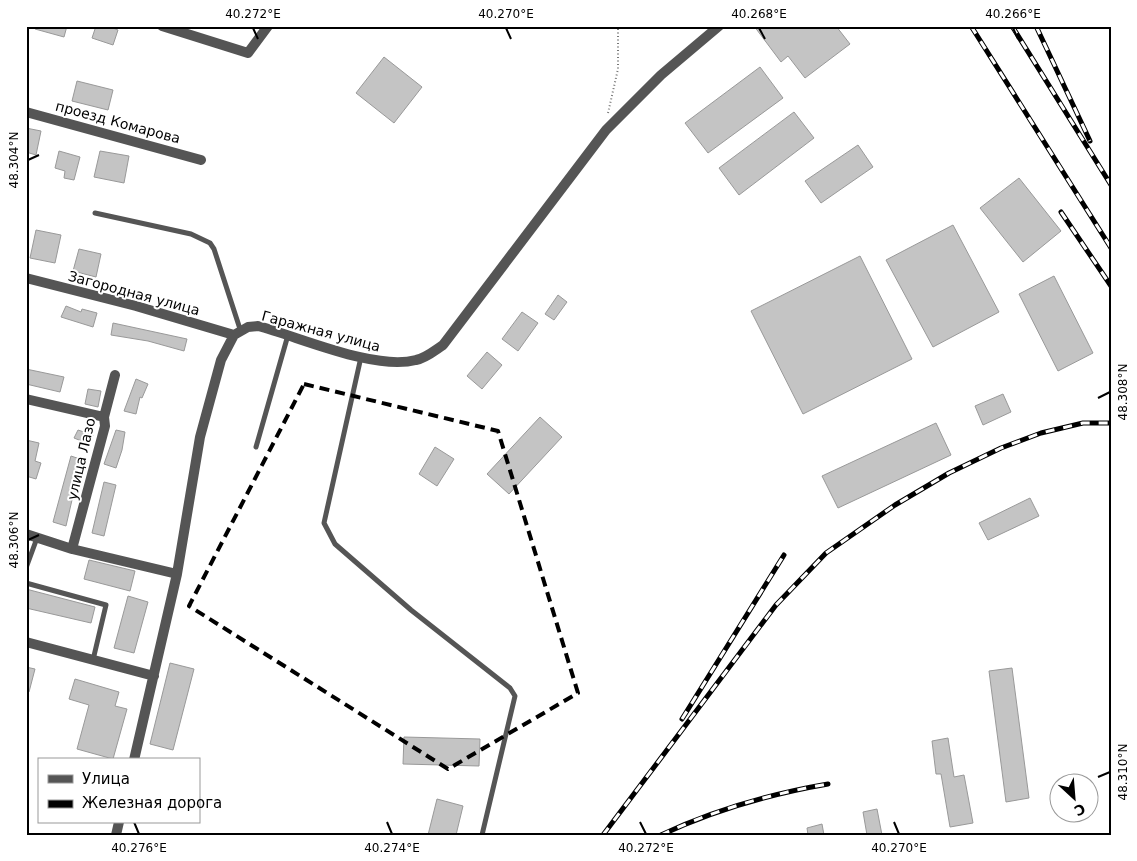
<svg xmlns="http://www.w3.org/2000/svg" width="1137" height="861" viewBox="0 0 1137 861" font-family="'DejaVu Sans',sans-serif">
  <rect width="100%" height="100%" fill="#fff"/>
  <path fill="#c4c4c4" stroke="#999" d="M36,26H67L64,37L35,29Z
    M96,26H108L118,30L113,45L92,38Z
    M754,26H836L850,44L805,78L788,56L781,62Z
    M384,57L422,87L394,123L356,93Z
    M760,67L783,98L708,153L685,123Z
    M77,81L113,90L108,110L72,101Z
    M794,112L814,138L739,195L719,168Z
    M26,128L41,131L36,155L26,152Z
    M858,145L873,167L821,203L805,181Z
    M59,151L80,157L74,180L64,178L65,171L55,168Z
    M100,151L129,156L124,183L94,177Z
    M1019,178L1061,231L1023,262L980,208Z
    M953,225L999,312L933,347L886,260Z
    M36,230L61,235L55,263L30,258Z
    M79,249L101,254L96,277L73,271Z
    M860,256L912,359L803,414L751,311Z
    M1054,276L1093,353L1058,371L1019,294Z
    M558,295L567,302L554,320L545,314Z
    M66,306L81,312L82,309L97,313L93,327L61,317Z
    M522,312L538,323L518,351L502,339Z
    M113,323L187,339L184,351L148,341L111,335Z
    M487,352L502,365L482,389L467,376Z
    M26,369L64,377L60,392L26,384Z
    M136,379L148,384L142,398L140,397L136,414L124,411Z
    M88,389L101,391L98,407L85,404Z
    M1003,394L1011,412L983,425L975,406Z
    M540,417L562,437L509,494L487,474Z
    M936,423L951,455L838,508L822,476Z
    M78,430L93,435L89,444L74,438Z
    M116,430L125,432L122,450L116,468L104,464Z
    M26,440L39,443L35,461L41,463L36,479L26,476Z
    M435,447L454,459L437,486L419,474Z
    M71,456L86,461L81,474H78L66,526L53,522Z
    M104,482L116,485L104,536L92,533Z
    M1030,498L1039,516L988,540L979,523Z
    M89,560L135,571L130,591L84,579Z
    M26,589L95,607L91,623L26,608Z
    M128,596L148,602L134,653L114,648Z
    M170,663L194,669L173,750L150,744Z
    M26,667L35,669L29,692H26Z
    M1012,668L1029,798L1006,802L989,671Z
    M75,679L119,692L115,706L127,709L113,759L77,749L89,705L69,699Z
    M404,737L480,739L479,766L403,764Z
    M948,738L954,777L964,775L973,823L950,827L941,774H936L932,741Z
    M437,799L463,806L456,835H428Z
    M877,809L882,835H867L863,812Z
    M822,824L824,835H808L807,828Z"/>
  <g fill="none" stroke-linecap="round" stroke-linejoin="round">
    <path stroke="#777" stroke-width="2" stroke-dasharray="1 2.5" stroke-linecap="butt" d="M608,113L618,69V26"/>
    <path stroke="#555" stroke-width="5" d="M95,213L191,234L210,243L214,249L240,329
      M361,357L324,523L335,544L411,610L510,688L515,696L482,835
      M256,447L288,335
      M26,568L37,538
      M26,583L106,605L93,660"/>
    <path stroke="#555" stroke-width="10" d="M162,26L248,53L268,26
      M26,112L201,160
      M26,278L136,306L234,335
      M26,399L104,417
      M26,534L72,549L177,574
      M72,549L105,426L104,417L115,375
      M26,642L154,676
      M134,760L177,574L200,437L221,360L234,335L248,327L258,326C300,337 375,371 416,360C426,358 434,351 443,345L606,130L661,75L719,26
      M116,835L119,822"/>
    <g stroke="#000" stroke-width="5">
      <path id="rail" d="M971,26L1111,248
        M1012,26L1111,185
        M1036,26L1090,141
        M1061,212L1111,286
        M682,719L784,555
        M603,835L776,605L826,553L895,505L949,473L1001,448L1041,433L1083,423H1111
        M661,835C714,810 770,794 828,784"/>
    </g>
    <use href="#rail" stroke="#fff" stroke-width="3" stroke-dasharray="9" stroke-linecap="butt"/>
  </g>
  <path fill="none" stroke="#000" stroke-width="4" stroke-dasharray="10 6" stroke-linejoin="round" d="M304,384L498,431L578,693L448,769L189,606Z"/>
  <path fill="none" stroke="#000" stroke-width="2" d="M253,28L258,39M506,28L511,39M759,28L765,39M1013,28L1018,39M28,160L39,155M1098,398L1110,392M28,540L39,535M1098,777L1110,772M134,822L139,834M387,822L392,834M640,822L646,834M894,822L899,834"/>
  <g text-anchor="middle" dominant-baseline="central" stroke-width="4" stroke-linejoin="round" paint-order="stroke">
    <g font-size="14" fill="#000" stroke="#fff">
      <text transform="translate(118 122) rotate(15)">проезд Комарова</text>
      <text transform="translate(134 293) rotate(15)">Загородная улица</text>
      <text transform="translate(321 331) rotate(15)">Гаражная улица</text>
      <text transform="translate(81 459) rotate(-77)">улица Лазо</text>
    </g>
  </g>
  <rect width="1137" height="861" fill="none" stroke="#ffffff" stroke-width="55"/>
  <rect x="38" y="758" width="162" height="65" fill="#ffffff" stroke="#999999"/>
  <rect x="48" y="775" width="25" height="8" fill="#555555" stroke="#999999"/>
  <text x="82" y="784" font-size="15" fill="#000000">Улица</text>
  <rect x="48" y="800" width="25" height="8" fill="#000000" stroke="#999999"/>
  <text x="82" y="808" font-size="15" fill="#000000">Железная дорога</text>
  <g transform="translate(1074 798) rotate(154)"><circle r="24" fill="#ffffff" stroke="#999999"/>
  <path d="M0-4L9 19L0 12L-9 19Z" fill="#000000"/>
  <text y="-8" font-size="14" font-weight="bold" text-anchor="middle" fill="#000000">С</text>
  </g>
  <rect x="28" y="28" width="1082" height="806" fill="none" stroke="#000" stroke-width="2"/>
  <g font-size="12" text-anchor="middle" fill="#000">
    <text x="253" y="18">40.272°E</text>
    <text x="506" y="18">40.270°E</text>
    <text x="759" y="18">40.268°E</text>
    <text x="1013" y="18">40.266°E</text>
    <text transform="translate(14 160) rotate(-90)" y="4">48.304°N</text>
    <text transform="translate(1123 392) rotate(-90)" y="4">48.308°N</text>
    <text transform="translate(14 540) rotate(-90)" y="4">48.306°N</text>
    <text transform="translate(1123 772) rotate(-90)" y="4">48.310°N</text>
    <text x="139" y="852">40.276°E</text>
    <text x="392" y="852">40.274°E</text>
    <text x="646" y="852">40.272°E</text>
    <text x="899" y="852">40.270°E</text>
  </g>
</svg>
